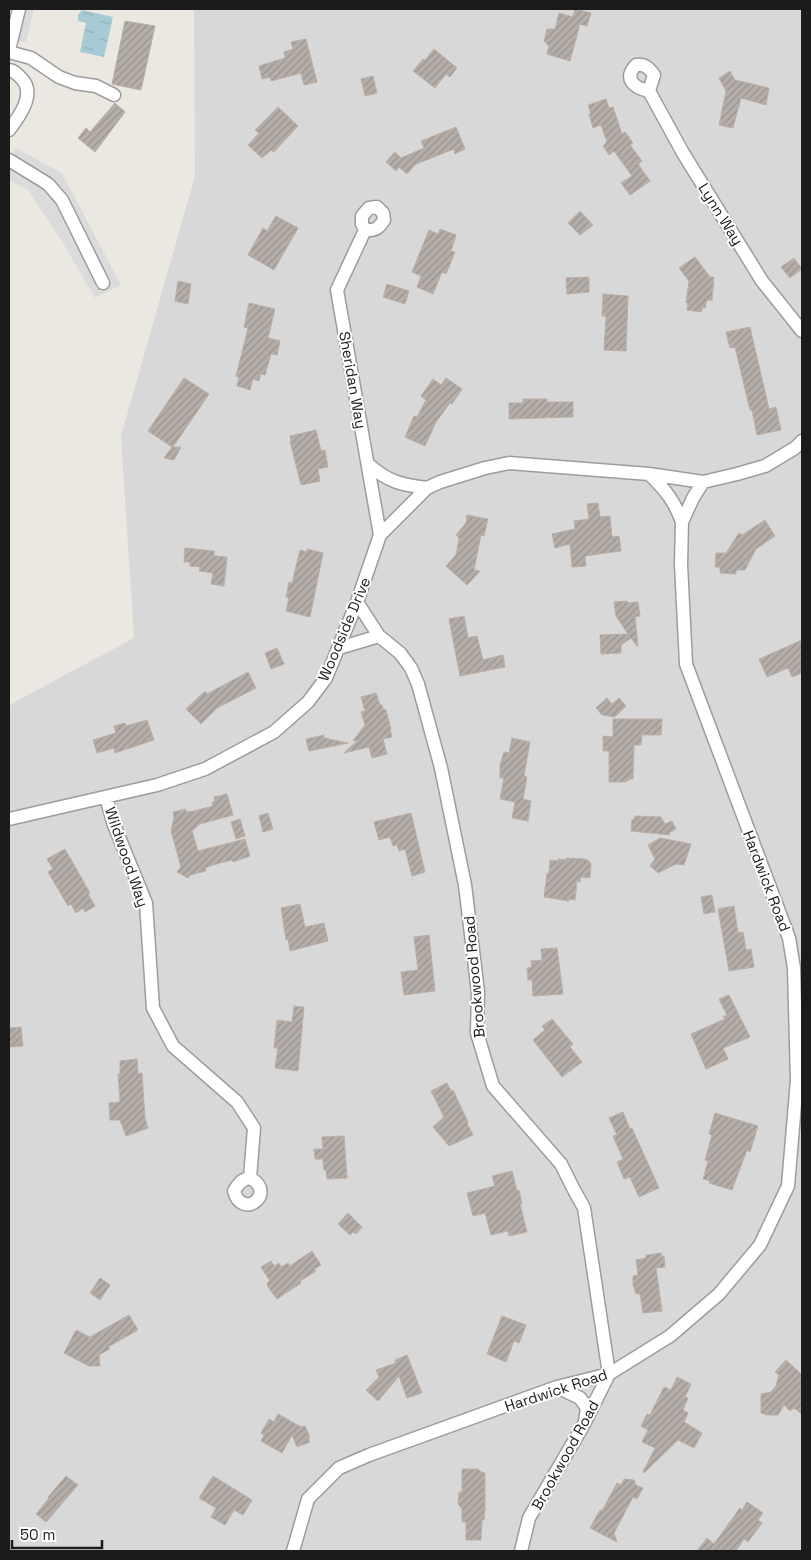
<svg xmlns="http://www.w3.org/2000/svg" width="811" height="1560" viewBox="0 0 811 1560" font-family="'Space Grotesk',sans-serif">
  <defs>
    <pattern id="water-ripples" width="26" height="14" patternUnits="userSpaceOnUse" patternTransform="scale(1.25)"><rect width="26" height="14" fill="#a7cbd4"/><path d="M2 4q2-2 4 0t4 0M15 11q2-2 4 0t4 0" fill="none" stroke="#8faeb5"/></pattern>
    <pattern id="building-hatch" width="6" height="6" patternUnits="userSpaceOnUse" patternTransform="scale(1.25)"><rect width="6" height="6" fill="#b4ada8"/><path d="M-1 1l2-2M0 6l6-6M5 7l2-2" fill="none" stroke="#9a9490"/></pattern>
  </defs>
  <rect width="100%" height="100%" fill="#ebe8e2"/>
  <path fill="#d9d8d8" d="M194,9H802V1551H9V705L134,638L121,436L195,176Z"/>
  <path fill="#dbdbdb" d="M9,9H34L26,42L9,40Z
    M16,148L62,173L121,285L95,298L63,243L28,190L9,180V160Z"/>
  <path fill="url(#water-ripples)" d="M82,10L113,17L104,57L80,52L86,23L78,21V15Z"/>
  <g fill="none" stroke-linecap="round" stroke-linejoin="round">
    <path stroke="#a7cbd4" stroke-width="4" d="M9,1549L12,1551"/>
  </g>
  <path fill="url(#building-hatch)" stroke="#bbafa6" d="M575,9L591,13L587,26L580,24L570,61L547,54L549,46L544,41L547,29H555L559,13L573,17Z
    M125,21L155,26L141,90L112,84Z
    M306,39L317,82L304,85L301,73L271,81L270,77L262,79L259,66L285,58L284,52L293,49L291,42Z
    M434,49L457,68L450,77L446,74L435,88L413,71L423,59L425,60Z
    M730,71L735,80L769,88L766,105L741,98L733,128L719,125L726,91L719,78Z
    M373,76L377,93L365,96L361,79Z
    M606,99L609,108L613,107L622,134L625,132L633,143L630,145L642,161L638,164L650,181L630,195L621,183L632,176L614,151L609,155L603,146L607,142L601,125L593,128L589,114H591L588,105Z
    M115,103L125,112L95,152L78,138L86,128L90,132Z
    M278,107L298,126L274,152L271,150L262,158L248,145L259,133L255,130Z
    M456,127L465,149L455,154L454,149L429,159L416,164L407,174L399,167L396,171L386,162L395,152L401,158L424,148L421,141Z
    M580,211L593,225L580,235L568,223Z
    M276,216L298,228L274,270L248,255L263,228L267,231Z
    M440,229L456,235L451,251L455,252L446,274L442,272L433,294L417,287L421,276L412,272L429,230L438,234Z
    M695,257L710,277H714L712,300H707L705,308H702L701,312L687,310L688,303H686L689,281L679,268Z
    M794,258L802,269L790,278L781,267Z
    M589,277V292L567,294L566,278Z
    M178,281L191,284L188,304L175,301Z
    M387,284L409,291L405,304L383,297Z
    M603,294L628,296L626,351L604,350L606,316H602Z
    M249,303L275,309L268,338L280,341L277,355L271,354L265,375L261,374L259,381L253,379L250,390L237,386L239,377L236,376L248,328L244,327Z
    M750,327L769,409L776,407L781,430L757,435L752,410H750L735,347L730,348L726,332Z
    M184,378L209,394L173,447H181L174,460L164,458L172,447L148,431Z
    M446,378L462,389L452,404L450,403L436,422L425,446L405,437L414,416L417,417L426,400L421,396L433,379L441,385Z
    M523,399H547V402H573V417L509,419V403H523Z
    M316,430L321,451L325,450L328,467L318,469L320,481L301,485L290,441H291L290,436Z
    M598,503L600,517L610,516L612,537L619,536L621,551L585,556L586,566L572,567L570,544L555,548L552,534L575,529L574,521L589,519L587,504Z
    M467,515L488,519L484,536L481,535L474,570L480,571L467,585L446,566L456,555L459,538L456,535L466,523Z
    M765,520L775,536L756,549L745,570H736V574L720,573V567H715L716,553H726L739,533L742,535Z
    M185,548L214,551V556L227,557L224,586L211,584L213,573L199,571L200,567L190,566V562H184Z
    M307,549L323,553L310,617L286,611L289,598L286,597L289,582L292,583L300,550L307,552Z
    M627,601L628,603L638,602L640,616L635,617L638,647L631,638L621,645V653L601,654L600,635L628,634L616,616L614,602Z
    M464,616L468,638L477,636L483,660L503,655L505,667L460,676L449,619Z
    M802,640V673L792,677L788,668L767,677L759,659Z
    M277,648L284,664L271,669L265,653Z
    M248,672L256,688L217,708L201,724L186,709L205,691L207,694Z
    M376,693L380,705H382L383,709L386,710L391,729H390L392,737L383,739L387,754L372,758L369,747L344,753L358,740L353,741L365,725L361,712L365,711L361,697Z
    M607,698L612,704L619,698L626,706L615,717L602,715L596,708Z
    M613,719H662L661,735H642L641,745H634L633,779H629V781L626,780V782H609V751H603V736L613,737Z
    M147,720L154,740L115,753L114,748L97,753L93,740L116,733L114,726L125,723L126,726Z
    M324,735V738L348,743L309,751L306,739Z
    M512,738L530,742L524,776L527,777L523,799L531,801L528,821L512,818L515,802L500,799L504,778H500V765L504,752L509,753Z
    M227,794L233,815L200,824L192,831L198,851L245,839L250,856L233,862L232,860L213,865L205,868L206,871L190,875L188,878L177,872L181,867L171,831L174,817L173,812L186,809V812L194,811L213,806L212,802L215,801L214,797Z
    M268,813L273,829L263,832L259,816Z
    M411,813L425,872L412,876L405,849L399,851L397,845L393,846L390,837L379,840L374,822Z
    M635,816L661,817L665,824L672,821L676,829L669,833L670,835L631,831L632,819L634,820Z
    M240,819L245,836L236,839L231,822Z
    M660,838L691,844L684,865L676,864L658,873L650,866L655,859L648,845Z
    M65,849L90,893L88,894L95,906L85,912L83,908L76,913L71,904L68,906L48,872L53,869L47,859Z
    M566,858L585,859L589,861L591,864L590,878L581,877L580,882L577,881L575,900L569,899V901L544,897L547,873H549L550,860L558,861V859L566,860Z
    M712,895L715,912L704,914L701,897Z
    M300,904L305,927L324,923L328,941L290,951L288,939L286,940L281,908Z
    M734,906L738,933L743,932L746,950L751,949L754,967L729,971L718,909Z
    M429,935L435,991L404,995L401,972L418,970L414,937Z
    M557,948L563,994L533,996L532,980H528L527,968L532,967L531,961L542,960L541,949Z
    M729,995L750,1037L723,1048L728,1059L706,1069L691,1034L725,1019L723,1017L727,1015L719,999Z
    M294,1006L304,1007L298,1071L275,1068L278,1048H274L277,1020L292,1022Z
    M552,1019L573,1044L570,1047L582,1062L562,1077L533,1040L545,1030L542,1026Z
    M21,1027L23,1046L9,1047V1028Z
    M137,1059L138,1074L142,1073L145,1118L148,1128L126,1136L120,1120H110L109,1103L120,1102L118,1074H120V1061Z
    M447,1083L451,1091L453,1090L468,1122L467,1123L473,1135L449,1146L433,1127L444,1117L431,1091Z
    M623,1112L630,1129L632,1128L659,1188L639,1197L630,1177L624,1179L617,1162L623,1159L613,1136L617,1135L609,1118Z
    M715,1113L758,1126L750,1152L747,1150L732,1190L709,1183L710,1181L703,1179L708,1161L705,1160L712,1135L709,1134Z
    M344,1136L347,1178L327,1179L326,1170H324L323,1159H315L314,1149H323L322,1137Z
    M512,1171L517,1191L519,1190L522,1204H520L527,1232L509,1236L508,1231L491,1235L485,1213L473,1216L467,1193L495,1186L492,1176Z
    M348,1213L362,1227L356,1234L353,1232L350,1235L338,1224Z
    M312,1251L321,1265L314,1269L316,1271L300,1281L301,1283L277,1299L268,1287L267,1283L270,1281L261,1267L271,1261L274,1266L279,1263L281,1267L288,1263L290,1266Z
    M661,1253L662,1257L664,1256L665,1267L656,1268L662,1311L643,1313L640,1294H636L633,1285V1276L638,1275L636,1260L646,1258V1255Z
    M100,1278L110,1285L100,1300L90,1293Z
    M129,1315L138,1330L108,1347L110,1349L99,1355L100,1366H89L64,1353L76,1330L90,1337Z
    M502,1316L526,1325L519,1343L514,1341L506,1362L487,1354Z
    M407,1355L422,1393L407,1398L399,1376L378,1401L366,1390L379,1377L376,1370L396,1363L395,1360Z
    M786,1360L802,1375V1414L794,1408L790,1411L784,1405L778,1415H767L761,1413V1394L771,1392L776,1386L779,1375L775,1372Z
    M677,1377L691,1384L685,1397L688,1398L683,1410L688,1413L684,1422L702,1433L694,1448L678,1440L644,1473L643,1472L655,1448L642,1442L648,1430L641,1426L647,1414L650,1415L664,1387L671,1390Z
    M278,1414L301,1427L305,1426L310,1437L308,1438L310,1442L297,1447L292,1435L282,1453L261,1441L264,1435L261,1433L269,1419L274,1422Z
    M462,1469H478L481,1472L485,1473V1508L484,1520H482L481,1540H466V1522H462V1509L458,1504L459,1492H462Z
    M66,1476L78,1485L46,1522L36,1514L49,1498L48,1497Z
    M213,1476L252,1500L243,1515L234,1510L225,1525L211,1517L216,1508L199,1498Z
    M624,1479L634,1480L636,1485L643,1488L637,1499L633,1497L614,1533L617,1542L590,1528L600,1510L602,1511L617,1483L621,1485Z
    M747,1502L763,1513L758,1520L762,1523L748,1542L744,1539L736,1551H697L707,1538L714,1544L740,1508L742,1510Z"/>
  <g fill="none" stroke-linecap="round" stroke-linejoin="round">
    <g stroke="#9c9c9c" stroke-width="15">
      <path id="minor" d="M9,50L19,9
        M9,52L31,58L59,77L75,83L96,86L114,95
        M9,70C15,71 17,74 22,79C36,94 19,117 9,130
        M649,91L654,75C649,68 645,64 636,65C623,79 634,88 649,91L683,153L762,281L802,331
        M9,160L48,184L62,200L103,283
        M365,230L362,224V216L369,208L377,207L383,213L384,220C379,228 375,231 365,230L337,290L380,535
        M368,464C388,482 402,485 427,488
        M649,474C665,489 675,502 682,522
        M357,602L379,636L400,653L411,668L418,684L441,768L465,885L478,992L477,1033L493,1086L561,1164L573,1188L584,1208L609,1374L584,1424L529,1518L521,1551
        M339,648L379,636
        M106,797L114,825L146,903L153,1008L173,1046L237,1102L254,1128L250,1178C242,1179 238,1184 234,1191C242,1221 278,1193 250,1178
        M9,819L157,785L205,769L274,732L308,702L326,678L357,602L380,535L427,488L440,482L485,468L509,463L649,474L703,482L737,474L765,466L795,448L802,441
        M557,1387L580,1398L587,1408L585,1421
        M293,1551L308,1499L339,1468L369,1455L557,1387L609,1374L670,1336L719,1294L760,1245L788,1186L797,1080L794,968L789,938L686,664L681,564L682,522L693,498L703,482"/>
    </g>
    <use href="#minor" stroke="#fff" stroke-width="12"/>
  </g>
  <g text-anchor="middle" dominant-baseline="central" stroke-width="4" stroke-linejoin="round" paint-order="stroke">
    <g font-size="15" fill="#1b1b1b" stroke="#fff">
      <text transform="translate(721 214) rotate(58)">Lynn Way</text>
      <text transform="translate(353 380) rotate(80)">Sheridan Way</text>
      <text transform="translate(344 629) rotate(-67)">Woodside Drive</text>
      <text transform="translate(127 857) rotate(71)">Wildwood Way</text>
      <text transform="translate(767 881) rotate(69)">Hardwick Road</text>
      <text transform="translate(474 977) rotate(-95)">Brookwood Road</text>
      <text transform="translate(556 1390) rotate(-18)">Hardwick Road</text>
      <text transform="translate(565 1455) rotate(-61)">Brookwood Road</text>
    </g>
  </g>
  <rect width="811" height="1560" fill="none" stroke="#1b1b1b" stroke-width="20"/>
  <path d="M12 1540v8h90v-8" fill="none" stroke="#1b1b1b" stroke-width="2.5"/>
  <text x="20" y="1540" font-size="15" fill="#1b1b1b" stroke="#ffffff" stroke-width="4" paint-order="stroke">50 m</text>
</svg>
